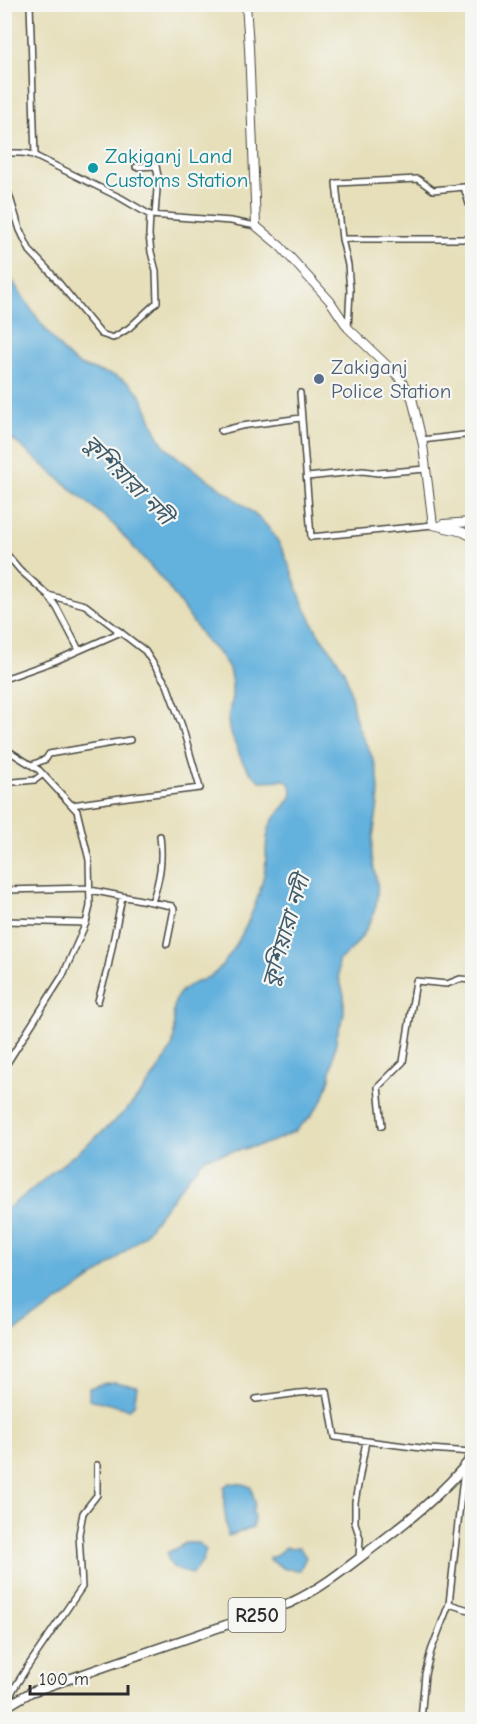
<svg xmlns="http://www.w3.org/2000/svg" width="477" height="1724" viewBox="0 0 477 1724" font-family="'Comic Neue','Noto Sans Bengali',sans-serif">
  <rect width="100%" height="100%" fill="#f6f6f2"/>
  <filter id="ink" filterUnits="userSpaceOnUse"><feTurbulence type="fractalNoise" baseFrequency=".0167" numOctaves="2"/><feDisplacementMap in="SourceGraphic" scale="12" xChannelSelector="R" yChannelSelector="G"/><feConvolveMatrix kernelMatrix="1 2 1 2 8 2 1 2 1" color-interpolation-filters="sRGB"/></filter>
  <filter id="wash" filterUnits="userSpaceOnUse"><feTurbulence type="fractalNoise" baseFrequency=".008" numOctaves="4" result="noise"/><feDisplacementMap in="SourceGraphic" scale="24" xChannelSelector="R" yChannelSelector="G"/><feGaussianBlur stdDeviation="1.35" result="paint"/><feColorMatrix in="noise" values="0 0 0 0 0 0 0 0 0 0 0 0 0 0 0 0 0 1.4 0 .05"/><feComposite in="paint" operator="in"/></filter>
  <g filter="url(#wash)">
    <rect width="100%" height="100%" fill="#e6dfba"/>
    <path fill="#64b1dd" stroke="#486e84" stroke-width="1.5" d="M5,268C17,289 59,354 78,364C95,373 114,372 129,383C150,399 149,426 164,445C175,457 191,467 203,476C224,490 246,506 264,523C287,546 292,579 305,608C310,617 314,627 320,636C328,647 337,657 343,669C352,687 351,708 358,726C363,740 372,753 376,768C383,793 375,818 372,844C370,858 375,870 377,884C380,909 366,935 348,953C345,956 341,958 338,961L339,977L344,995V1014L337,1035L330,1078L323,1100L309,1118L295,1131L276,1140L261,1145L207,1157L200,1163L179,1189L144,1235L101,1272L5,1338V1210C22,1199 38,1184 54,1171C78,1151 105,1132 127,1109C143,1093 158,1071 170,1051C180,1033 167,1009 179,994C188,981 207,982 217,971C239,948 260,900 265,869C267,857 265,845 268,833C269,828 272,821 275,817C284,806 302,793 285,780L260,781L250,772L242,761L229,729L228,720L232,697V683L229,669L221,656L206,641L167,585L114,525L5,433Z
      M114,1382L137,1386L134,1405L129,1409L89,1399V1388L101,1384Z
      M230,1483L243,1484L251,1487L255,1503L252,1512L254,1517L253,1527C244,1529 236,1535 228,1536L224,1506V1487Z
      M186,1543H198L206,1550L202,1562L192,1574C178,1571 168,1568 167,1553Z
      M286,1547L289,1548L299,1547L306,1557L300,1570L285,1569L270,1560L269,1557H273Z"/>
  </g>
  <g filter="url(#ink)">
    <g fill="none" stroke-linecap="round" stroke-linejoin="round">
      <g stroke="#474640" stroke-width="8">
        <path id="street" d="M30,4L35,156L121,198L150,215L231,221L256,226
          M4,152C16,155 24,150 35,156
          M136,167L156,166L158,176L155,215
          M4,186L8,191L20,230L30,251L50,272L101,334L113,338L129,328L157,302L156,271L151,252L149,235L150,215
          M342,239H472
          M348,328L350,291L348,265L342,239L336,183L418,179L433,190L464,187L469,204H472
          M300,393L311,537L433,525
          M221,431L241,426L301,418
          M422,440L472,434
          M307,477L363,471L378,473L426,469
          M4,551L20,570L48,595L85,605L145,651L167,685L182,726L200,788L128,797L72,805
          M48,595L57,608L79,650
          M4,679L55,661L121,632
          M4,748L39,770L77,811L89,860L90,906L86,923L63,975L4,1068
          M32,765L46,759L49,754L130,740
          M4,783L35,780L43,774
          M4,890L90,888
          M90,890L172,906L174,909L167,944
          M152,902C160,879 163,860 160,836
          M4,921L86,923
          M98,1001L108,967L122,897
          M382,1126L378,1087L403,1062L416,981L447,984L460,979L472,980
          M256,1399L299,1393L327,1391L335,1437L429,1449L472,1452
          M464,1468L449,1604L472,1611
          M359,1559L360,1538L355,1523V1502L366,1441
          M7,1705L13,1690L26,1669L82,1587L79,1534L83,1513L97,1495V1465
          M421,1720L425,1674L431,1651L449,1604"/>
      </g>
      <g stroke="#474640" stroke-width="10">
        <path id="secondary" d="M246,4L249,47L256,226L280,246L330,301L348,328L398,376L412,398L423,445L433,525
          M443,524L472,522
          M433,525L463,532L472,537"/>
      </g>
      <g stroke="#474640" stroke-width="11">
        <path id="primary" d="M4,1708L31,1692L290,1603C320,1589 344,1570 370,1550C407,1522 444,1493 472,1457"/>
      </g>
      <use href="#street" stroke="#fff" stroke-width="5"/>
      <use href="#secondary" stroke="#fff" stroke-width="8"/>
      <use href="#primary" stroke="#fff" stroke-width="8"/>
    </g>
  </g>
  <circle fill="#0f9aa8" stroke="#f6f6f2" stroke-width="2" cx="93" cy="168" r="6"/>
  <circle fill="#5c6f8a" stroke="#f6f6f2" stroke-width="2" cx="319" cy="379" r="6"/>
  <g text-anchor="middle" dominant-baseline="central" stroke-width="4.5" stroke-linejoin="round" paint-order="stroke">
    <rect fill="#f6f6f2" stroke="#686867" stroke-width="1.5" x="228.5" y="1598" width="57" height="34" rx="4.5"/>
    <g font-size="20" font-weight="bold" fill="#2b2b2b">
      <text x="257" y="1615">R250</text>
    </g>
    <g font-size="21" fill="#0d838f" stroke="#f6f6f2" text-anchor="start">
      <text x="105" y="156">Zakiganj Land<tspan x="105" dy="24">Customs Station</tspan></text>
    </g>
    <g font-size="21" fill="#4e5e75" stroke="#f6f6f2" text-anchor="start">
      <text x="331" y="367">Zakiganj<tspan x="331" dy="24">Police Station</tspan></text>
    </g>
    <g font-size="22" font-style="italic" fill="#3f5a69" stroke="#f6f6f2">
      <text transform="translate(128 480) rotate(45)">কুশিয়ারা নদী</text>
      <text transform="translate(286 931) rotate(-73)">কুশিয়ারা নদী</text>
    </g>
  </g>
  <rect width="477" height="1724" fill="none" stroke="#f6f6f2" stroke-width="24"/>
  <path d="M30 1685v9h98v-9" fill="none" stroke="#2b2b2b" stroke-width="3"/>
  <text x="39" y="1685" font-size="18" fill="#2b2b2b" stroke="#f6f6f2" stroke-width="4.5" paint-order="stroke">100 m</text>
</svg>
